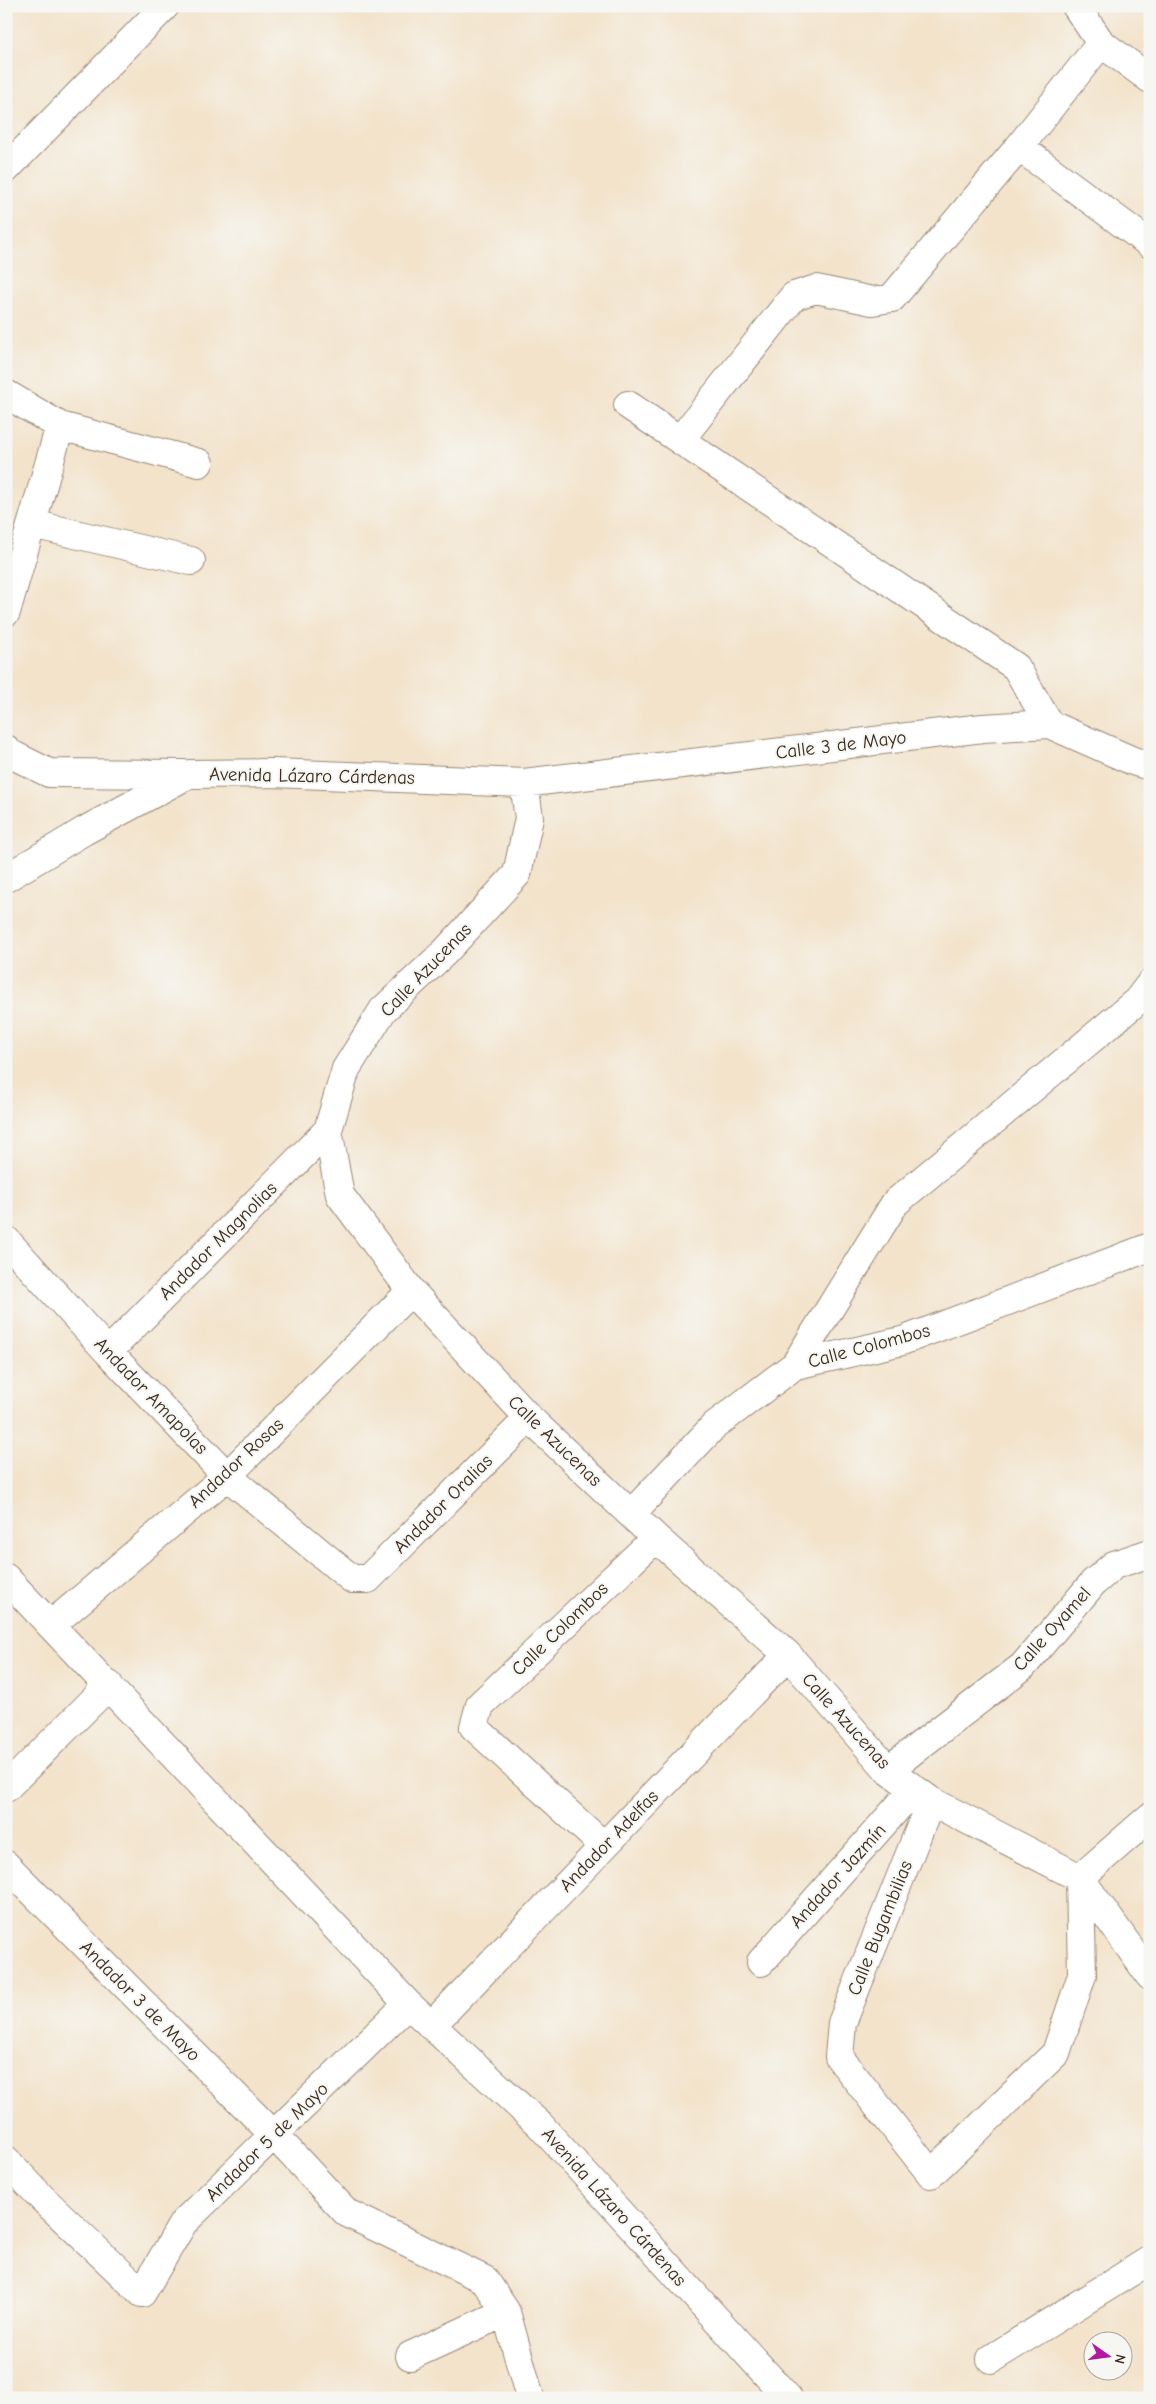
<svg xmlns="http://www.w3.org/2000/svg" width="1156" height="2404" viewBox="0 0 1156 2404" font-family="'Comic Neue',sans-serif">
  <rect width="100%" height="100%" fill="#f6f6f2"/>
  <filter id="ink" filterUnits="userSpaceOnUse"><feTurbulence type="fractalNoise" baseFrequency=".02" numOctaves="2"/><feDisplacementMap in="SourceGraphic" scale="10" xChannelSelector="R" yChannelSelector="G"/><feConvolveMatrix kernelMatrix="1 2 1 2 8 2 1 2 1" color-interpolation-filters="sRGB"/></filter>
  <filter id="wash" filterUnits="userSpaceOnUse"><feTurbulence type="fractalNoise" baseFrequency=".0096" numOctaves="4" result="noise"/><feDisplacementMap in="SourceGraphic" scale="20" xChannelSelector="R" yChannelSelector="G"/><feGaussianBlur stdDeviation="1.12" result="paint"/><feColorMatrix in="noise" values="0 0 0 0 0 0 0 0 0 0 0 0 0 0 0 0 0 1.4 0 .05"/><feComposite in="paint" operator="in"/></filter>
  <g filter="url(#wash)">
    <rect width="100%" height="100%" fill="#f3e3cb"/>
  </g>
  <g filter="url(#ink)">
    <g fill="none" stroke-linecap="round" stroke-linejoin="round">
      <g stroke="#978674" stroke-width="30">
        <path id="minor" d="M1076,6L1101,43L1150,79
          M1019,147L1150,244
          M6,169L165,6
          M6,394L60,426L199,463
          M628,405L1016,667L1049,724
          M680,440L794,296L816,289L872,301L892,298L1019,147L1101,43
          M32,524L191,561
          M6,612L60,426
          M6,749L7,752L49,773L183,774
          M524,783L529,818L517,874L445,952L383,1010L346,1069L328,1130L340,1195L411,1291L529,1418L656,1538L788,1655L888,1770L931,1801L1080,1878L1150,1976
          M6,878L84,831L189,774L273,773L524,783L983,728L1049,724L1133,761L1150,766
          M6,1240L108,1352L227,1476L352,1579H368L529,1418
          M108,1352L328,1130
          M795,1365L895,1203L1137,1001L1150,984
          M631,1514L714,1426L795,1365L902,1341L1150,1247
          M6,1578L408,2004L540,2125L788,2398
          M51,1625L227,1476L411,1291
          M888,1770L1023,1666L1093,1583L1114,1565L1150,1553
          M6,1788L109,1685
          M931,1801L842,2023L839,2057L931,2174L1056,2053L1082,1975L1080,1878L1150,1817
          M604,1846L474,1727L480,1705L656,1538
          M6,1865L275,2136L347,2213L485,2280L506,2312L530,2398
          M761,1962L914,1789
          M431,2026L788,1655
          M6,2160L42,2198L142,2293L183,2223L408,2004
          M410,2356L506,2312
          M991,2359L1150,2260"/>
      </g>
      <use href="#minor" stroke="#fff" stroke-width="28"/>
    </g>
  </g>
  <g text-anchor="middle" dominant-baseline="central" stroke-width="4" stroke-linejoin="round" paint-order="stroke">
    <g font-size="19" fill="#3b2a1e" stroke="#f6f6f2">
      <text transform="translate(841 745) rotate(-7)">Calle 3 de Mayo</text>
      <text transform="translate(312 776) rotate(1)">Avenida Lázaro Cárdenas</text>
      <text transform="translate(426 970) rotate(-46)">Calle Azucenas</text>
      <text transform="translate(218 1241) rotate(-45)">Andador Magnolias</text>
      <text transform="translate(869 1346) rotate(-15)">Calle Colombos</text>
      <text transform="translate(151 1396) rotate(46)">Andador Amapolas</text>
      <text transform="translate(555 1441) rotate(44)">Calle Azucenas</text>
      <text transform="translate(236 1463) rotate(-43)">Andador Rosas</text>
      <text transform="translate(443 1504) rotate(-45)">Andador Oralias</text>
      <text transform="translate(560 1629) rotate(-44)">Calle Colombos</text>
      <text transform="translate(1052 1629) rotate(-48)">Calle Oyamel</text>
      <text transform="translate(846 1721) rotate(48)">Calle Azucenas</text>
      <text transform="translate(609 1841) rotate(-46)">Andador Adelfas</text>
      <text transform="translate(838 1876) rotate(-48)">Andador Jazmín</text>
      <text transform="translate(880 1928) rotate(-68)">Calle Bugambilias</text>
      <text transform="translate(140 2001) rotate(45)">Andador 3 de Mayo</text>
      <text transform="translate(267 2142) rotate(-44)">Andador 5 de Mayo</text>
      <text transform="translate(614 2207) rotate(48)">Avenida Lázaro Cárdenas</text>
    </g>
  </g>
  <rect width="1156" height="2404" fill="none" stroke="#f6f6f2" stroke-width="25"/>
  <g transform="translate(1108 2356) rotate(104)"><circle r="24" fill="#f6f6f2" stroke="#aba49d"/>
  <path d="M0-4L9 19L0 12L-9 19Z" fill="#b5179e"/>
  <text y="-8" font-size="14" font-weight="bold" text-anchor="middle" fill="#3b2a1e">N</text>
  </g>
</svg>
